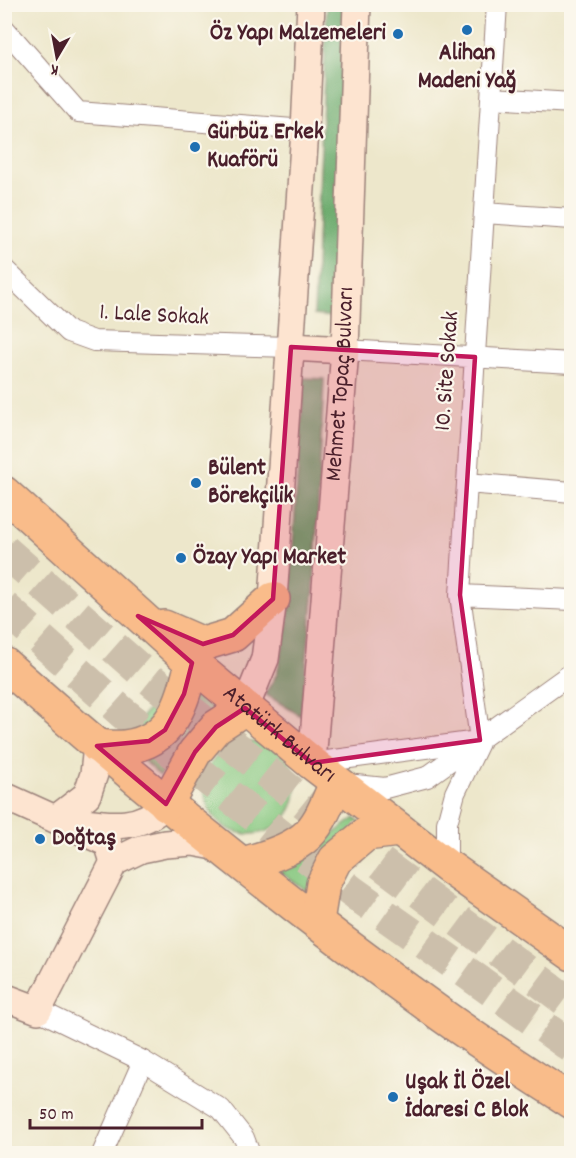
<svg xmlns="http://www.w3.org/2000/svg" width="576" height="1158" viewBox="0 0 576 1158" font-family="Dekko,sans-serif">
  <rect width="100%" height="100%" fill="#fbf7ec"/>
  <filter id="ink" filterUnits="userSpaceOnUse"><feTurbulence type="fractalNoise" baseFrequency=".0167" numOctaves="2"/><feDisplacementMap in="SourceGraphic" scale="12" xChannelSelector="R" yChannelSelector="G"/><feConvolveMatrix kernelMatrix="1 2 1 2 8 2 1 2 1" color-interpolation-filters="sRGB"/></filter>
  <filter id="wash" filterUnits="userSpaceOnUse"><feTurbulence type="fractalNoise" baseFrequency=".008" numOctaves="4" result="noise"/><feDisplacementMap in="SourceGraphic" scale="24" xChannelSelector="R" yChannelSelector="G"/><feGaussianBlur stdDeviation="1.35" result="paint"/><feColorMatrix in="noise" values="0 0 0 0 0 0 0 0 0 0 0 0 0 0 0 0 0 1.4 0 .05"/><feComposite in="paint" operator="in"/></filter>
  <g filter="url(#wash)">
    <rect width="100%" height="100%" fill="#ede7cb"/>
    <path fill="#87c880" stroke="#687456" stroke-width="1.5" d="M172,684L170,714L124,736Z
      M197,686L218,708C194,727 172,746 160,776L134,752Z
      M204 788a46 46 0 1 1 92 0a46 46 0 1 1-92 0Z
      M355,818L360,824L310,893L280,872Z"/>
    <path fill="#6dac6e" stroke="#5c664c" stroke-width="1.5" d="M327,5H343L334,317L314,315Z
      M304,378L324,379L314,589L301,716L265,694L277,674L288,621Z"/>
  </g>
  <g filter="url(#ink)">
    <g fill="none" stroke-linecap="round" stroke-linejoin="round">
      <path stroke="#ccbfab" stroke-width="33" stroke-dasharray="33 16" stroke-linecap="butt" d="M4,550L150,679L374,858L572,1005
        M4,607L123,713L351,891L572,1047"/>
      <g stroke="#9c837b" stroke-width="22">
        <path id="street" d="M4,28L78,112L305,130
          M491,98L572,103
          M484,213L572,219
          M4,269L69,332L94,341L291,347
          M345,350L572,363
          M467,483L572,492
          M460,595L572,600
          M480,740L460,595L497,4
          M312,763L478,741
          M346,784L385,788L427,777L572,673
          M447,866V823L455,793L479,743
          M38,1010L143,1061L221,1109L244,1138L250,1154
          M102,1154L143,1061"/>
      </g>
      <g stroke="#9c837b" stroke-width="30">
        <g id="secondary">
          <path d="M291,347L345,350"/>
          <path d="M245,708L265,659L273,599L305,130L311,4"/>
          <path id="s1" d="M312,763L345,350L357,4"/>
          <path d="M4,796L108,843L114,862"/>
          <path d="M57,818L87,795L94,774L97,746"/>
          <path d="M79,821C112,826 140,830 166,804"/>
          <path d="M4,997L38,1010L114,862L141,849L165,844L193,842L220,847"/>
        </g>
      </g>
      <g stroke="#9c837b" stroke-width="36">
        <g id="highway">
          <path id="s2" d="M4,493L192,663L312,763L447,866L572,954"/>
          <path d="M164,627L203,644L233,635L273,599"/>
          <path d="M4,664C144,789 291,907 443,1016C485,1046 529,1074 572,1102"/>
          <path d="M97,746C106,747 116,748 125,747C172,742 182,703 192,663"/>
          <path d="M166,804L195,752L216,727L245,708"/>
          <path d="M243,864C263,858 286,852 303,839C320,826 328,801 336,783"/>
          <path d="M317,921L323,884L335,860L366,834L399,830"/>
        </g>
      </g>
      <use href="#street" stroke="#fff" stroke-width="20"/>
      <use href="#secondary" stroke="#fde4d0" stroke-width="27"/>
      <use href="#highway" stroke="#f9bc8a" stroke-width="33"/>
    </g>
  </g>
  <path fill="#c2185b" fill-opacity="0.2" stroke="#c2185b" stroke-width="4.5" stroke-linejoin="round" d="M291,347L475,357L460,595L480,740L312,763L245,708L216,727L195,752L166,804L97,746L149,741L165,730L184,694L192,663L138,616L203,644L233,635L273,599Z"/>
  <g fill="#1f6fb2" stroke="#fbf7ec" stroke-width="2">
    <circle cx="467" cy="30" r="6"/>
    <circle cx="398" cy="34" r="6"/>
    <circle cx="195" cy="147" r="6"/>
    <circle cx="196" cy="483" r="6"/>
    <circle cx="181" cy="558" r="6"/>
    <circle cx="40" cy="839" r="6"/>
    <circle cx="393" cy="1097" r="6"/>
  </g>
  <g text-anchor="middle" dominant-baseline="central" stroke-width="4.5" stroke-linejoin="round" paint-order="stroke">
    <g font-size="24" font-weight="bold" fill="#4a1f2b" stroke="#fbf7ec" text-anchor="start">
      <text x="386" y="34" text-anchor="end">Öz Yapı Malzemeleri</text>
      <text x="467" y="54" text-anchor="middle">Alihan<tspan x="467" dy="28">Madeni Yağ</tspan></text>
      <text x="207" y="133">Gürbüz Erkek<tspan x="207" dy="28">Kuaförü</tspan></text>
      <text x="208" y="469">Bülent<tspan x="208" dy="28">Börekçilik</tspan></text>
      <text x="193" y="558">Özay Yapı Market</text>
      <text x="52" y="839">Doğtaş</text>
      <text x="405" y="1083">Uşak İl Özel<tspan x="405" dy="28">İdaresi C Blok</tspan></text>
    </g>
    <g font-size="24" fill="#4a1f2b" stroke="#fbf7ec">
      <text transform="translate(154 316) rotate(3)">1. Lale Sokak</text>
      <text transform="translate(448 371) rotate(-86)">10. Site Sokak</text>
      <text stroke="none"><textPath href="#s1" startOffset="380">Mehmet Topaç Bulvarı</textPath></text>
      <text stroke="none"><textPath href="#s2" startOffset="366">Atatürk Bulvarı</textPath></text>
    </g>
  </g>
  <rect width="576" height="1158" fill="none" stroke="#fbf7ec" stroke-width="24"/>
  <g transform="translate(57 57) rotate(190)" stroke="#fbf7ec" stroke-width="4.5" paint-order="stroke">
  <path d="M0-4.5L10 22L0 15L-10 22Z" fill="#4a1f2b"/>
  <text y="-9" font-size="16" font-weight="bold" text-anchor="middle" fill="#4a1f2b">K</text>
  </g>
  <path d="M30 1119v9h172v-9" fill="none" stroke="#4a1f2b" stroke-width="3"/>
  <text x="39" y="1119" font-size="18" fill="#4a1f2b" stroke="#fbf7ec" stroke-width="4.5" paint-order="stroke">50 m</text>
</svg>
